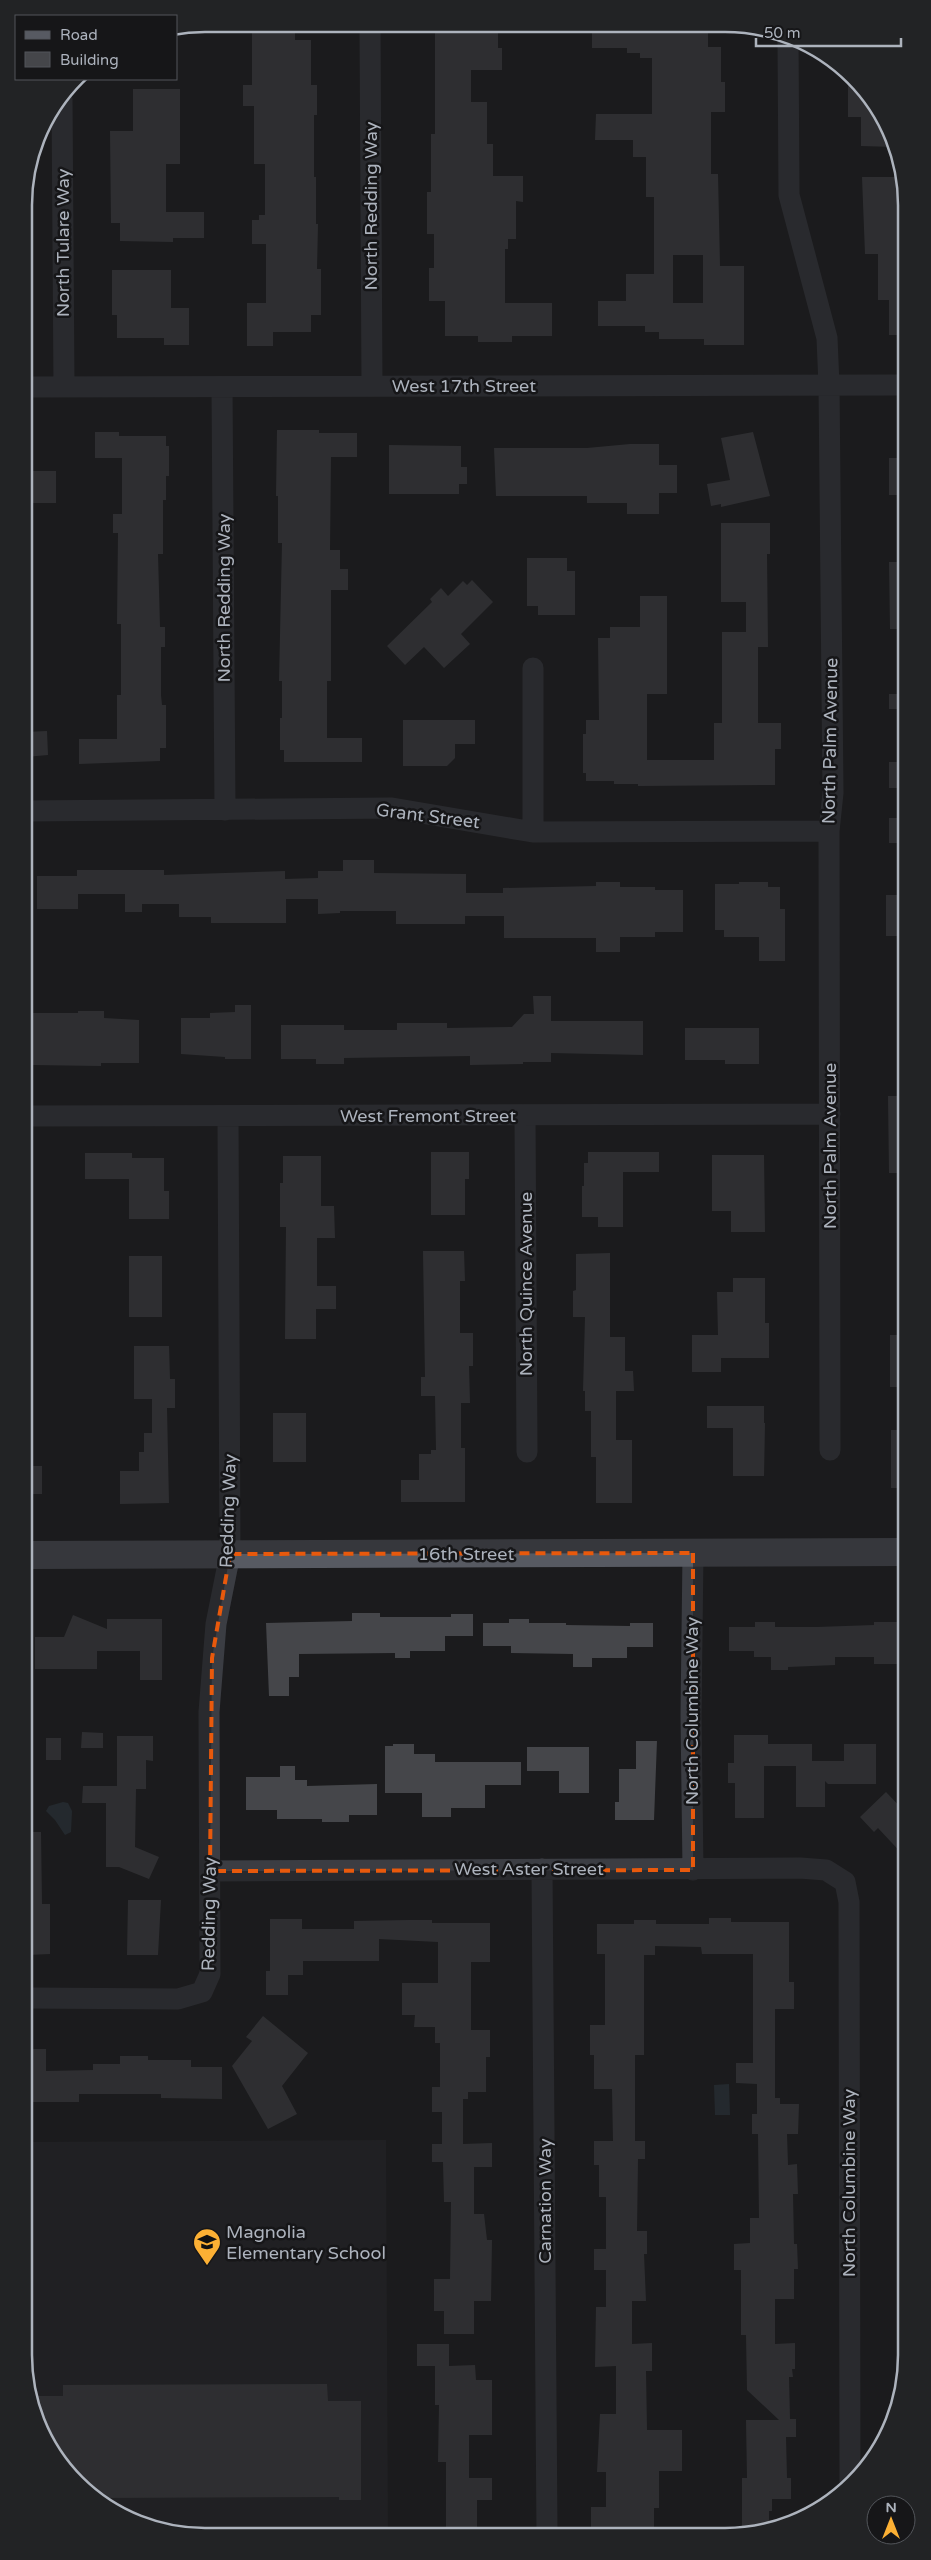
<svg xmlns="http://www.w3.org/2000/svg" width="931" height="2560" viewBox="0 0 931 2560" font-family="'Varela Round',sans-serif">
  <rect width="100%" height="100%" fill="#1b1b1d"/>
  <path fill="#27272a" d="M386,2140L388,2533H170L125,2517L77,2483L48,2445L27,2390V2142Z"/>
  <path fill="#2f3b43" d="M63,1802L68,1803L72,1811L71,1832L65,1835L55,1820L46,1811L49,1806Z
    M729,2084L730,2115H715L714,2085Z"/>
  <path fill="#45464a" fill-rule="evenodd" d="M252,24H295V40H311V85H317V115H314V177H316V224H318L317,269H321V315H311V332H273V346H247V303H266V244H252V220H259V215H265V164H254V106H243V85H252Z
    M435,25L498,26V48H502V70H471V102H487V144H493V176H523V202L516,201V239H508V249H505V303H552V336H512V342H478V336H445V301H429V268H434V234H427V192H431V134H435Z
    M592,26L708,27V47H721V82H725V112H711V174H718L720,266H744V345H704V339H659V332H645V326H598V301H626V274H654V197H646V157H633V140H595L596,114H652V58H640V53H627V48H592ZM673,255H703V303H673Z
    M848,73L883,115L895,147L861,146V117H848Z
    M133,89H180V164H166V212H204V238H173V242L120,241V223H111L110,131H133Z
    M862,177H904V335H889V300H878V254H865Z
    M112,270H171V308H189V345H164V338H117V315H112Z
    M277,430H319V433H357V457H331L330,550H340V569H348V590H331V681H327V738H362V762H284V750H280V718H282V681H279L282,543H278V496H276Z
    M95,432H119V436H166V446H169V476H166V500H163V554H158L160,627H165V647H161V695L162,705H166V748H160V761L79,764V739H117V695H121V624H117L118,533H113V514H122V458H95Z
    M753,432L770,496L721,507V504L711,506L707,484L730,480L721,438Z
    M630,444H659V465H677V493H659V514H627V503H587V496H496L494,448H587Z
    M389,445L461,446V467H467V484H459V494H389Z
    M889,458H904V495H889Z
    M25,471H56V503H31V497L25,498Z
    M721,523H770V554H767L768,647H758V723H781V749H775V785L638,786V784H614V781H586V773H583V734H586V720H599L598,638H610V627H640V596H667V694H647V760H714V723H722V632H746V602H721Z
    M527,558H567V571H575V615H538V606H527Z
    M889,562H904V629H890Z
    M472,580L493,602L461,634L470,644L444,668L424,647L405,665L387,646L432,602L430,599L441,588L448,596L463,581L467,585Z
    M889,694H904V709H889Z
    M403,720H475V744H455V758L447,766H403Z
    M47,731L48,755L25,757V732Z
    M889,762H905V788H889Z
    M889,818H905V843H889Z
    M343,860H374V873L466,874V893H503V888L596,886V882H620V887H655V890H683V932H655V937H620V952H596V938H504V916H465V924H396V911H340V913L318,914V899H286V923H211V917H179V904H142V912H125V894H78V909H37V876H77V870H164V875L285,871V879L318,878V871H343Z
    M739,882H768V887H780V909H785V961H759V937H724V930H715V884H739Z
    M886,895H905V936H886Z
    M533,996H551V1021H643V1055L551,1053V1062H523V1064L470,1065V1056L344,1058V1064H316V1059H281V1025H344V1030H397V1023H447V1028L512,1027L524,1014H534Z
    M235,1005H251V1059H225V1057L181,1054V1018H210V1013L235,1012Z
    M78,1011H104V1018L139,1020V1063H101V1066L33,1065V1058H25V1023H29V1013H78Z
    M685,1028H759V1064H725V1060H685Z
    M888,1096H905V1173H889Z
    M431,1152H469V1179H465V1215H431Z
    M588,1152H659V1172H623V1227H598V1217H582V1186H584V1163H588Z
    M85,1153H132V1158H164V1191H169V1219H129V1179H85Z
    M712,1155H764L765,1232H731V1211H712Z
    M283,1156H321V1206H334L335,1238H317V1286H336V1309H316V1339H285L286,1227H280V1183H283Z
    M423,1251H464L465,1281H460V1333H473V1366H469L470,1403H461V1448H465V1502H401V1480H419V1454H431V1450H436L435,1396H421V1377H425Z
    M610,1253V1337H625V1371H633L634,1391H616V1440H632V1503H596V1457H591V1411H585V1391H583L585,1317H573V1291L576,1290V1254Z
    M129,1256H162V1317H129Z
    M733,1278H765V1323H769V1358H721V1372H692V1335H718L717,1292H733Z
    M890,1335H905V1387H890Z
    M134,1346H169L170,1379H175V1408H167L169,1503L120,1504V1471H139V1452H144V1433H152V1399H134Z
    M707,1406H764V1423H765L764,1476H733V1428H707Z
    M273,1413H306V1462H273Z
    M891,1430H906V1488H891Z
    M26,1466H42V1494H26Z
    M352,1613H380V1617H451V1614H473V1636H445V1651H410V1658H395V1653L299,1654V1677H289V1696H269L266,1623L352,1621Z
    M73,1615L107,1629V1619H162V1680H140V1651H97V1669H35V1637H64Z
    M509,1619H529V1623H566V1625L630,1626V1623H653V1647H627V1658H592V1667H573V1654L511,1653V1646H483V1623H509Z
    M755,1622H775V1627H817L874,1625V1622H898V1664H874V1657H835V1665L788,1667V1670H771V1657H754V1651H729V1627H755Z
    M82,1732L103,1733V1748H81Z
    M734,1735H768V1744H812V1761H844V1744H876V1784H828L825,1781V1807H796V1766H764V1818H735V1783H728V1763H734Z
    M117,1736H153V1761L146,1760V1789H136L135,1847L159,1857L149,1879L119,1867H106V1803H82L83,1786H117Z
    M46,1738H61V1760H46Z
    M636,1741H657L654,1820H615V1802H619V1769H636Z
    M393,1744H414V1754H435V1762H521V1785H485V1808H451V1817H422V1793H385V1746H393Z
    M527,1747H589V1793H559V1771H527Z
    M280,1766H295V1780H307V1786L377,1784V1815H349V1822H322V1819H277V1810H246V1777H280Z
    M886,1792L906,1813V1858L878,1828L874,1832L860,1817Z
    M27,1832H41L42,1904H50V1954L27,1955Z
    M128,1900H161L158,1955H127Z
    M709,1918H731V1922H789V1982H794V2009H775V2098H780V2104H799L798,2134H787L788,2165L797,2164L798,2194H793L794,2244H797L798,2269H794V2299H775V2344L795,2343V2369H792L793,2377H789L790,2419H796V2437H786L787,2478H791V2499H772V2511H769V2530L761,2533H742V2478H747L746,2420H779L747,2390L746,2335H741V2270H734V2244L750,2243V2218H759L758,2134H752V2114H757V2084L736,2083V2063H753V1954H702L701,1947L655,1946V1955H644V2055H635V2141H645V2159H638L637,2231H647V2254H644L646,2301H632V2344L652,2343V2371H646L647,2430H682V2471H659V2508H654V2530L591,2533V2507H606V2472H597L600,2414H616V2366L595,2367L596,2307H606V2270H594V2249H606V2197H599V2165H594V2141H613L612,2089H594V2055H590V2025H605V1954H597V1924H634V1920H656V1924H709Z
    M270,1919H302V1929H354V1921L409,1920H432V1923H490V1962H471V2030H490V2057H486V2092H468V2099H463V2144L492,2143V2167H474V2214H484L487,2240H492L491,2301H474V2334H444V2311H434V2279H450L451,2202H444L443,2162H432V2144H442V2112H432V2087H440V2043H435V2027H414L415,2015H402V1983H438V1942L379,1939V1961H303V1975H288V1995H266V1971H270Z
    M263,2016L308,2053L282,2086L297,2114L268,2129L232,2066L252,2041L246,2037Z
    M27,2049H46V2071L93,2070V2064H120V2056H148V2060H191V2067H222V2099L161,2098V2094H79V2102H27Z
    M417,2344H449V2366L475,2365L476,2380H492V2435H469V2478H492V2500H477V2533H446V2462H438L439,2405H435V2366H417Z
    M327,2384L328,2401H361V2500H339V2497L97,2498L77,2483L48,2445L30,2396H63V2385Z"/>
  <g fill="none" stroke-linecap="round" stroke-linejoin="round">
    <path stroke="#3b3d43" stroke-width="21" d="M370,25L372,386
      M788,38L789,195L827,338L829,385L833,793L829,831L830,1450
      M62,99L64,387
      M24,387L904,385
      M222,387L225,810
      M533,668V832
      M25,811L392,808L533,832L829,831
      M25,1116L830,1114
      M525,1116L527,1452
      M542,1869L547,2533
      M693,1870L691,1715L693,1553
      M210,1871L800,1868L826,1870L845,1882L849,1902L850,2484
      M27,1998L178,1999L202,1992L210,1974L209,1712L216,1624L230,1554L228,1117"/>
    <path stroke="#575a62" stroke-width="28" d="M26,1555L906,1552"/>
  </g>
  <path d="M0 0H931V2560H0ZM693,1553V1870L210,1871L212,1658L230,1554Z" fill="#1b1b1d" fill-opacity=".55" fill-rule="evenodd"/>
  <path fill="none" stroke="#e8590c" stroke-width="4" stroke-dasharray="10 6" stroke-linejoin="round" d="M693,1553V1870L210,1871L212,1658L230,1554Z"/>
  <defs>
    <g id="school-pin" transform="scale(1.4375)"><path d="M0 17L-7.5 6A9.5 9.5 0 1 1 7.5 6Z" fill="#fcb034" stroke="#161618"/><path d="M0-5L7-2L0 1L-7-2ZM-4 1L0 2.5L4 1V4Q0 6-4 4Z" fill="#111"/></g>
  </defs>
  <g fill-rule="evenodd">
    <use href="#school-pin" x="207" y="2242"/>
  </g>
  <g text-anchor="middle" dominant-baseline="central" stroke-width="5" stroke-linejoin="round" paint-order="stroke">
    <g font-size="18" fill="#adb3bd" stroke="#161618">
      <text transform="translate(371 206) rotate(-90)">North Redding Way</text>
      <text transform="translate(63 243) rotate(-90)">North Tulare Way</text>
      <text x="464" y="386">West 17th Street</text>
      <text transform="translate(224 598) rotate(-90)">North Redding Way</text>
      <text transform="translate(830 741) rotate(-89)">North Palm Avenue</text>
      <text transform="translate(428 816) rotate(7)">Grant Street</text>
      <text x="428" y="1116">West Fremont Street</text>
      <text transform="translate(830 1146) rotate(-90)">North Palm Avenue</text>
      <text transform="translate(526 1284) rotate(-90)">North Quince Avenue</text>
      <text transform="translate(228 1511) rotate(-88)">Redding Way</text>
      <text x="466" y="1554">16th Street</text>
      <text transform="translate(692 1711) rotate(-90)">North Columbine Way</text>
      <text x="529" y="1869">West Aster Street</text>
      <text transform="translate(209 1914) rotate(-89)">Redding Way</text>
      <text transform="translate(849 2183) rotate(-90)">North Columbine Way</text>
      <text transform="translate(545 2201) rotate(-90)">Carnation Way</text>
    </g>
    <g font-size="18" fill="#adb3bd" stroke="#161618" text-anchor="start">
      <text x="226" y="2232">Magnolia<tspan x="226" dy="21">Elementary School</tspan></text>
    </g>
  </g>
  <path d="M0 0H931V2560H0ZM205 32H725A173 173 0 0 1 898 205V2355A173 173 0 0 1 725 2528H205A173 173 0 0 1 32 2355V205A173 173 0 0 1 205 32Z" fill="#222325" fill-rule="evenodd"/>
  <path fill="none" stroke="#adb3bd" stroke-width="2.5" d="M205 32H725A173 173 0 0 1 898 205V2355A173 173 0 0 1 725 2528H205A173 173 0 0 1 32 2355V205A173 173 0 0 1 205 32Z"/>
  <rect x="15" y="15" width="162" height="65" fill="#161618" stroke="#52555a"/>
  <rect x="25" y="31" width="25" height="8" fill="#575a62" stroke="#52555a"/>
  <text x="60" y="40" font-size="15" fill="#adb3bd">Road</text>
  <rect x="25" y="52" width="25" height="15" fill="#45464a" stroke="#52555a"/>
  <text x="60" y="65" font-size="15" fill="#adb3bd">Building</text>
  <g transform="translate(891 2520)"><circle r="24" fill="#161618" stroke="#52555a"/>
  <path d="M0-4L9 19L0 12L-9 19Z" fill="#fcb034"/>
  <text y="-8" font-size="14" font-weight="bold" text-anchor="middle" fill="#adb3bd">N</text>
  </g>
  <path d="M756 38v8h145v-8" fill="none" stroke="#adb3bd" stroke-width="2.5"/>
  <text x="764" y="38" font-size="15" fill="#adb3bd" stroke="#161618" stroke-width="4" paint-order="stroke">50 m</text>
</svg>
